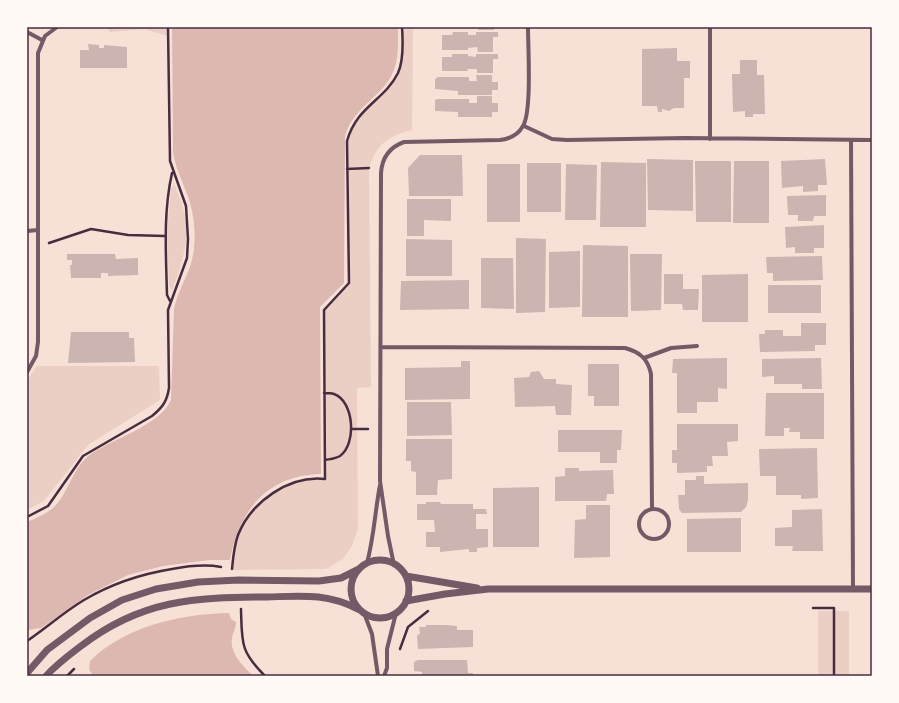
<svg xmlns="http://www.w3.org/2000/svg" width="899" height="703" viewBox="0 0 899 703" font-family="Roboto,sans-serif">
  <rect width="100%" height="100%" fill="#f7e1d7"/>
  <path fill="#ebcfc5" d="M106,27H168V36L144,29L110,32Z
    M402,27H413L412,130C388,136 377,144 369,168L371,387L357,388L358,528L352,546L343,559L326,569L232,570C233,559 235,547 238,536C250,503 289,475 324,479V310L349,283L347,141C357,106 384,101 398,73C404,60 402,41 402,27Z
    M174,184C194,226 187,250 172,291L169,286L167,234L171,189Z
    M37,366H159L160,400L88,445L44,501L27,510V381Z
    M818,611H849V676H818Z"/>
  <path fill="#dcb8b0" d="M172,27H398C398,41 399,57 394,70C384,97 354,105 345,136L344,283L320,307L321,474C268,475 239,510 230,560H210L163,566L128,575L88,595L41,628L28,630H27V522C36,518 44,515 52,509C69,494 72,467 91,454C114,438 159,426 171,400L174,309C177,295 183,284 188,272C196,253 196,230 192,211C188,190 176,173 173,152Z
    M229,613L231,619L236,622C236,629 233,632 232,638C229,652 244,668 254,676H93L89,669L90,661C125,626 181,614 229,613Z"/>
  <path fill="#ccb4b1" d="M478,27H494V30H478Z
    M453,32H468V35H476V32H498V37H493V52H478L477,47L468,48V50H442V35H452Z
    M88,44L99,45V48H104V45L127,47V68H80V50H89Z
    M677,48V61H690V78H684V108H674L669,111L662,109V112H658L657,106H642V49Z
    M452,54H468V56L476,57V54H498V59H493V73H477V69H467L468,71H442V57H452Z
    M740,60H757V75H764L765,114H753V117H745V111L733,112L732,74H740Z
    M476,75H492V82H498V90H492V95H458V91L435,89V79L438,77H469V81H477Z
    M477,96H492V103H498V112H492V117H458V112L435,111V100L438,99H469V103H477Z
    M420,155H462L463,196H409L408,168Z
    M647,159L693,160V211L648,210Z
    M825,159L827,185H818V191L803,192V186L782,188L781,161Z
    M695,161H731V222H696Z
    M734,161H769V223H733Z
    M601,162L646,163V227H600Z
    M527,163H561V212H527Z
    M487,164H520V222H487Z
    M566,164L597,165L596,220H565Z
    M826,195V216H814L813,221H798V215H788L787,196Z
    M407,199H451V221L424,220V236H407Z
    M824,225V248H814V253H795V247L786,248L785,227Z
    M516,238L546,239L545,312L516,313Z
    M406,239L452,240V276H406Z
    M583,245L628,246V317H582Z
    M580,251V307L549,308V252Z
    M67,254H115L116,259L138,258V275L108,276V273H101V278H71L70,265H72V260H67Z
    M630,254H662L661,310L631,311Z
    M822,256L823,280L773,281V273H767L766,257Z
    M481,258H513L514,309L481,308Z
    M664,274H683V289H699L698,310H683L682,304H664Z
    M748,274V322H702V275Z
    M469,280V309L400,310L401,281Z
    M768,285H821V313H768Z
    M801,323H826V345H815V351L760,352L759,334H765V330H783V336H801Z
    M71,332H129V338H134L135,362L68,363Z
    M727,358V389L718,388V402H697V413H677V373H672L673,359Z
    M821,358L822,389H802V384H774V376L762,377V359Z
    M461,361H470V399L405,400V368L461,367Z
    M588,364H619V406H594V396H588Z
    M539,371L544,379H556V384L572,385L571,415H556L555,406L515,407L514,378L529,377L531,372Z
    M766,393H824V439H800V432H789L790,428H784V436H765Z
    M407,402H451L452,435L407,436Z
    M677,424H738V441L727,442L728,456H712L713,466H707V472L677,473V463H672V450H677Z
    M558,430H622L621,450H617V463H600V452H558Z
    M406,439H452V479L438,480L437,495H416V472L411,471V461H406Z
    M817,448L818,498L801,499V495H776V476H760L759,449Z
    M565,468H579V471L613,470L614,494H607L606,501H555V477L565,476Z
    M696,476H704V484L748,483V500L746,507L741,512L682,513L679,509L678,495H685V480H696Z
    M539,487V547H493V488Z
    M426,502H440L441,504H473V509H486L487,514H476V529H488V547L477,548V552H469V549L440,552V547H426V532H435L434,520H417V504H426Z
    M586,505H610V557L574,558L575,520L586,519Z
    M822,509L823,551H792L793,546H775V528L792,527V510Z
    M741,518V552H687V519Z
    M426,625H446L457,626V630H473V647L418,649L417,636L420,633L419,627H426Z
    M418,660H467L468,673H473V676H422V672L414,671V662Z"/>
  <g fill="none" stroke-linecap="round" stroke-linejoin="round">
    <path stroke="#4a2c40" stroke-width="2.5" d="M347,169L369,168
      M49,243L91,229L128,235L165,236
      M170,301L167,295C166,254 163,213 172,173
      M324,393C327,393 331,393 334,394C354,401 357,444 340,456C335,459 330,459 325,460
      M352,429H368
      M27,517L48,506L83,456L152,416C163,407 167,401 169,388L168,310L187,258L188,239L186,206L170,161L168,27
      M232,569C233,558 234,546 238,535C251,502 289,475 325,479L324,310L349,283L347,141C357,106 384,101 398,73C404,60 403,41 402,27
      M813,608H834V676
      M241,609C242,643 240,651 265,676
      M27,641C46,628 64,612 84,600C111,584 141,574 172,569C188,566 205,564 221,567
      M400,649L408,627L428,611
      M67,676L74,669"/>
    <path stroke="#755966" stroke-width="4" d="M710,27V139
      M27,32L42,40
      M524,126L552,139L567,140L685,138L872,140
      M851,140L853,589
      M27,231L38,230
      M381,347L625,348C640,352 648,359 651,374L652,509
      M644,358L671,348L697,346
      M27,372L36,356L38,342V53L45,36L57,27
      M639 524a15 15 0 1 1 30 0a15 15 0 1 1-30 0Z
      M367,563C374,537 375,511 380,485
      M394,565L388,536L380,481L381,173C382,158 390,147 404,142L500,140C509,139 518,135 523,126C532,111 528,48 528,27
      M364,613L372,634L378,676
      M384,676L387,668V649L396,613"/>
    <path stroke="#755966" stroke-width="7" d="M351 589a29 29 0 1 1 58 0a29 29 0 1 1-58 0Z
      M406,576L477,588
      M406,601L445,594L488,589H872
      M27,673L47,650L90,618L122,600L156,589L198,582L239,580L319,581L341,578L359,569
      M46,676C57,664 68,656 81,646C141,600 194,597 267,597C302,596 326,593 358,609"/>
  </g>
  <rect width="899" height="703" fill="none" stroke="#fffaf5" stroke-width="56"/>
  <rect x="28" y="28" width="843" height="647" fill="none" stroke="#4a2c40" stroke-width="1.5"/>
</svg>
